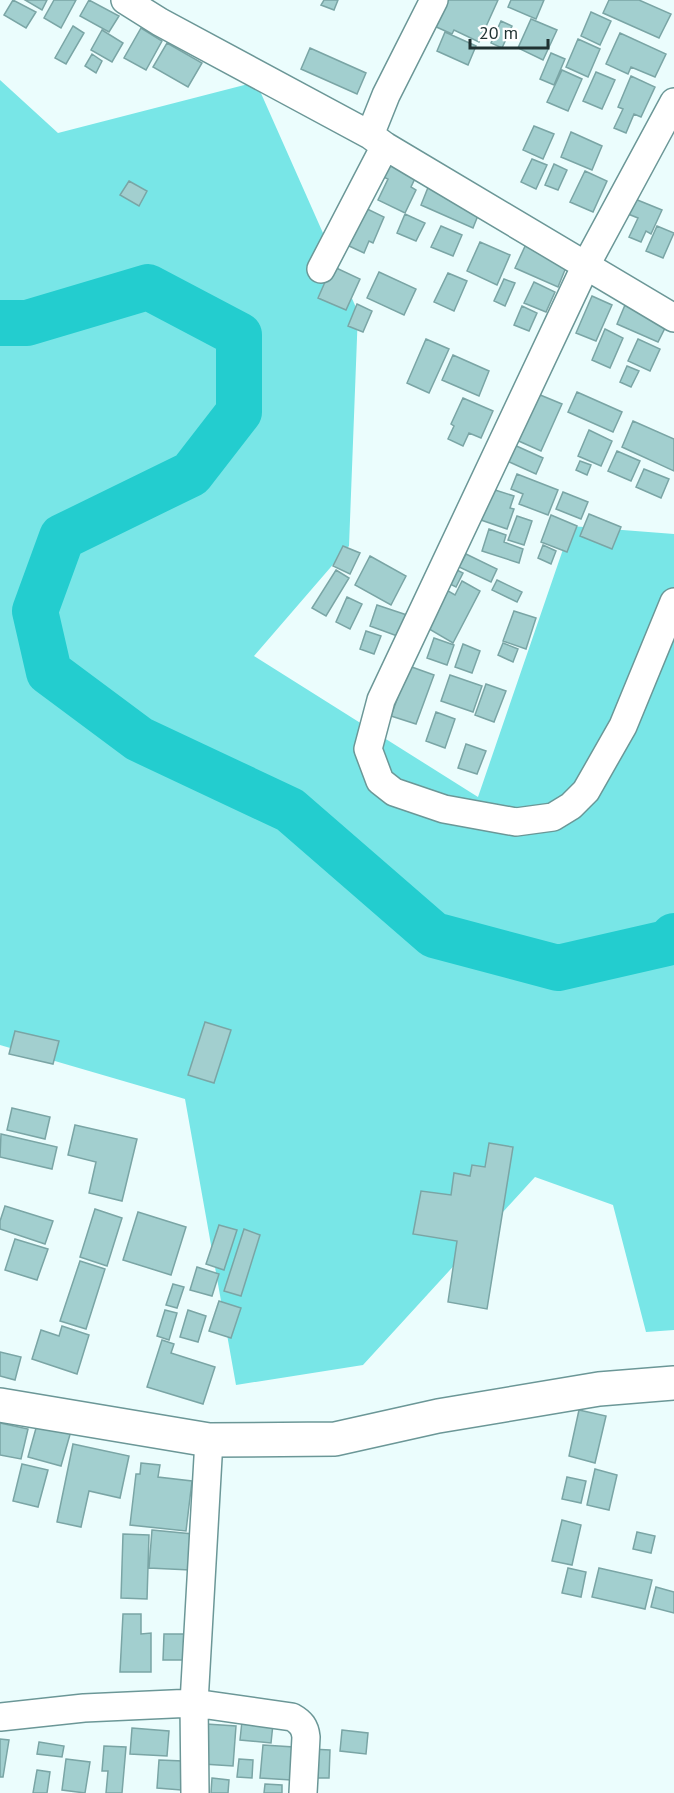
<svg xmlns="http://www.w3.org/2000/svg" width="674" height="1793" viewBox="0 0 674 1793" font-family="'PT Sans',sans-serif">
  <rect width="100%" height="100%" fill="#ebfdfd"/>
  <path fill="#78e6e7" d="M0,80L58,133L256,82L358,312L349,546L254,656L478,797L571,526L674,534V1330L646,1332L613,1205L535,1177L363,1365L236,1385L185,1099L0,1045Z"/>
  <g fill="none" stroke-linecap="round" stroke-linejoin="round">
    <path stroke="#23cdcf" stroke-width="46" d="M0,323H27L148,287L239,335V412L191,474L62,537L35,611L49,672L139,739L290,810L434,935L558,968L667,943L674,936"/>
  </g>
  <path fill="#a2cfcf" stroke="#7aa5a5" stroke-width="1.5" d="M13,0L36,12L26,28L4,15Z
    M25,0H47L42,10Z
    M54,0H76L61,28L44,18Z
    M89,0L119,16L109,32L80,16Z
    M324,0H338L334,10L321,5Z
    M443,0H498L479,42L454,30L452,34L432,25Z
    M511,0H544L536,19L508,7Z
    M609,0H639L671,14L659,38L603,13Z
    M591,12L611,21L600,45L581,36Z
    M531,19L557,30L543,60L518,48Z
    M501,21L512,26L502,48L491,43Z
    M73,26L84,33L66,64L55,58Z
    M141,28L162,41L146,70L124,58Z
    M102,30L123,43L112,62L91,50Z
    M445,32L476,46L468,65L437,51Z
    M620,33L666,54L655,77L631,67L628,74L606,64Z
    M578,39L600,49L588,77L566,67Z
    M167,43L202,63L188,87L153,67Z
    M310,48L366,73L357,94L301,69Z
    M551,53L565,59L554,85L540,79Z
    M92,54L102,61L96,73L85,66Z
    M562,70L582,79L568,111L547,102Z
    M596,72L615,80L602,109L583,101Z
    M631,76L655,87L641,117L634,114L626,133L614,128L623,109L618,107Z
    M534,126L554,134L543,159L523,150Z
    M571,132L602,146L592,170L561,157Z
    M388,156L419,170L411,187L416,190L405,213L378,200L388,179L379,175Z
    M532,159L547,165L536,189L521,182Z
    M554,164L567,170L558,190L545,185Z
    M585,171L607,181L593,212L570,202Z
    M129,181L147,191L139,206L120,195Z
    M429,185L481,208L473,228L421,205Z
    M635,199L662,210L651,234L646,231L641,242L629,237L638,218L628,214Z
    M359,205L384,217L373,243L369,241L364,253L347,245Z
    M405,214L425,223L416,241L397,233Z
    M441,226L462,235L453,256L431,247Z
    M657,226L674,233L663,258L646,251Z
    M480,242L510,255L497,285L467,271Z
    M527,242L569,260L558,287L515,268Z
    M332,266L360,279L346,310L318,298Z
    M379,272L416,289L404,315L367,298Z
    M448,273L467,281L454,311L434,302Z
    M504,279L515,283L505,306L494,301Z
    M534,282L555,292L546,312L524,303Z
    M592,296L612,305L596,341L576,333Z
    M357,304L372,311L363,332L348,326Z
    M625,305L667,324L658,342L617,324Z
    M522,306L537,313L529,331L514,325Z
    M605,329L623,338L610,368L592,360Z
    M426,339L449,349L429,393L407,383Z
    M638,339L660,349L650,371L628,361Z
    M453,355L489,371L479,396L442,380Z
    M627,366L639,371L631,387L620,382Z
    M533,392L562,404L541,451L512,438Z
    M577,392L622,412L613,432L568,412Z
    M463,398L493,411L481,438L469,433L463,446L448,439L454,426L451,424Z
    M633,421L674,439V471L622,447Z
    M589,430L612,441L601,466L578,456Z
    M512,444L543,458L536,474L505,460Z
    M617,451L640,461L631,481L608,471Z
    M580,461L591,465L587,475L576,470Z
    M644,469L669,479L661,498L636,487Z
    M517,474L558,490L548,515L519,504L523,494L511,489Z
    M492,489L514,496L510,508L514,509L507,529L478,519Z
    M563,492L588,502L581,519L556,509Z
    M589,514L621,527L612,549L580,536Z
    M551,515L577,526L567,552L541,542Z
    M517,516L532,521L524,545L508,540Z
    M489,529L506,535L504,542L523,549L519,563L482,551Z
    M543,545L556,551L551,564L538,558Z
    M343,546L360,553L350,574L333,566Z
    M466,554L497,569L491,582L459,567Z
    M370,556L406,576L391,605L355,585Z
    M453,568L463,573L456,587L446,582Z
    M336,570L349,578L326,616L312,608Z
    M497,580L522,592L517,602L492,590Z
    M462,581L480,591L453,643L424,626L443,588L455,595Z
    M347,597L362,604L350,629L336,622Z
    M377,605L407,615L400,637L370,626Z
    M514,611L536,618L526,649L503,641Z
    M366,631L381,636L374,654L360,649Z
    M434,638L454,645L447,665L427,658Z
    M503,643L518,649L513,662L498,655Z
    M463,644L480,651L472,673L455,667Z
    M409,666L434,675L416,724L391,716Z
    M450,675L482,686L473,712L441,701Z
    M486,684L506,691L494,722L475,715Z
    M436,712L455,719L445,748L426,741Z
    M466,744L486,751L477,774L458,768Z
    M205,1022L231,1030L214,1083L188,1075Z
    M15,1031L59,1041L53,1064L9,1054Z
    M12,1108L50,1117L45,1139L7,1130Z
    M75,1125L137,1139L122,1201L89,1193L96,1162L68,1155Z
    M1,1134L57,1147L52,1169L0,1157Z
    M489,1143L513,1147L487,1309L448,1302L457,1241L413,1234L421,1191L451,1195L454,1173L470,1176L472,1165L485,1167Z
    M5,1206L53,1221L45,1244L0,1229V1221Z
    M95,1209L122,1218L107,1266L80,1257Z
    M138,1212L186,1227L171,1275L123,1260Z
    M219,1225L237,1230L224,1270L206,1264Z
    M244,1229L260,1235L241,1296L224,1291Z
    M15,1239L48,1249L37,1280L5,1270Z
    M80,1261L105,1269L86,1329L60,1321Z
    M197,1267L219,1274L212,1296L190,1290Z
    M173,1284L184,1287L177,1308L166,1305Z
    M219,1301L241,1308L231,1338L209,1331Z
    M165,1310L177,1313L169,1340L157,1336Z
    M188,1310L206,1316L198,1342L180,1337Z
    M62,1326L89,1335L77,1374L32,1359L41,1330L59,1336Z
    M162,1340L174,1344L171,1353L215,1367L203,1404L147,1387Z
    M0,1352L21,1357L15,1380L0,1376Z
    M579,1410L606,1416L595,1463L569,1456Z
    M38,1421L71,1431L61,1466L28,1457Z
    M0,1423L28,1429L21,1459L0,1455Z
    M73,1444L129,1456L120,1498L89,1491L81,1527L57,1522Z
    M141,1463L160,1465L158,1477L192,1481L186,1531L130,1525L136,1474H140Z
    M22,1464L48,1470L38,1507L13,1501Z
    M595,1469L617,1475L609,1510L587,1505Z
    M567,1477L586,1481L581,1503L562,1499Z
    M562,1520L581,1525L572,1565L552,1561Z
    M152,1530L193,1534L190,1570L149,1568Z
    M637,1532L655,1536L651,1553L633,1549Z
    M123,1534L149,1535L147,1599L121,1598Z
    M568,1568L586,1572L581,1597L562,1593Z
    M599,1568L652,1580L645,1609L592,1597Z
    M656,1587L674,1592V1613L651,1607Z
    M123,1614H141V1634L151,1633V1672H120Z
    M164,1634H189V1660H163Z
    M242,1721L273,1724L271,1743L240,1740Z
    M206,1724L236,1726L233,1766L203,1764Z
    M132,1728L169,1731L167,1756L130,1754Z
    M342,1730L368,1733L366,1754L340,1751Z
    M0,1739L9,1740L3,1777H0Z
    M39,1742L64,1746L62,1757L37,1754Z
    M263,1745L294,1747L291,1780L260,1778Z
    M104,1746L126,1747L122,1793H106L108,1771H102Z
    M310,1749L330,1750L329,1778H309Z
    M66,1759L90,1762L85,1793L62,1790Z
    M239,1759L253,1760L252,1778L237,1777Z
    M159,1760L183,1761L181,1790L157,1788Z
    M37,1770L50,1772L47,1793H33Z
    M212,1778L229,1780L228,1793H211Z
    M265,1784L282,1785V1793H264Z"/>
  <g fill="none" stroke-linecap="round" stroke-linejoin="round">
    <g stroke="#6b9797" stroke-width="30">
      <path id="minor" d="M125,0L160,22L370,135
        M434,0L386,95L370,135L385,146L674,318
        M674,102L586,265L381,700L368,749L380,781L394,792L444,809L516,822L553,817L571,806L586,791L623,726L674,602
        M321,269L385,146
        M0,1717L84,1708L194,1703L209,1440
        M195,1793L194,1703L292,1717C301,1722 305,1727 306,1737L303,1793"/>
    </g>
    <g stroke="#6b9797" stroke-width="36">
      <path id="secondary" d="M0,1405L209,1440L335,1439L438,1416L599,1389L674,1383"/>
    </g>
    <use href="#minor" stroke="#fff" stroke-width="27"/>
    <use href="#secondary" stroke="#fff" stroke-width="33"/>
  </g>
  <path d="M470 39v9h78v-9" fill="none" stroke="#1f3131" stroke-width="3"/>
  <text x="479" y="39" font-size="18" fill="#1f3131" stroke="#ffffff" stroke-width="4.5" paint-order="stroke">20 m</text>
</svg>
